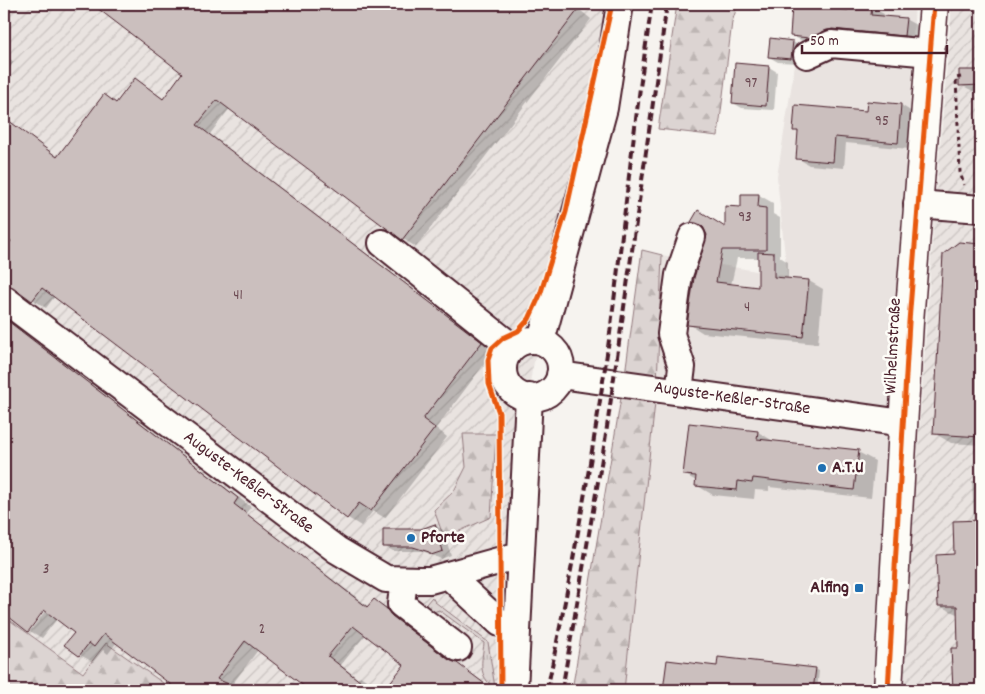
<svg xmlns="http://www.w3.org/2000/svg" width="985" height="694" viewBox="0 0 985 694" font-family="Dekko,sans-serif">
  <defs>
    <pattern id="industrial-furrows" width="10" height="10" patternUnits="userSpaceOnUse" patternTransform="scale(1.25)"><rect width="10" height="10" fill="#e9e3e0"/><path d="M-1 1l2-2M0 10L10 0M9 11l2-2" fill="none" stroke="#c9c2c0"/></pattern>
    <pattern id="grass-tufts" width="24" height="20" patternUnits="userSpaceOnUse" patternTransform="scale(1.25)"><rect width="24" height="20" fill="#dcd4d2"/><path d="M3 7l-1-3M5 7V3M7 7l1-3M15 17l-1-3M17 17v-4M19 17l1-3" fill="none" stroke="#beb6b4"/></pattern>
    <pattern id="forest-firs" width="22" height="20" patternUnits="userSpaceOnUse" patternTransform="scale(1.25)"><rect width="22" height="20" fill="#dcd4d2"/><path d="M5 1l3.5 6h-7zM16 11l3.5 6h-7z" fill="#beb6b4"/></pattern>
  </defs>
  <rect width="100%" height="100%" fill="#f6f3ef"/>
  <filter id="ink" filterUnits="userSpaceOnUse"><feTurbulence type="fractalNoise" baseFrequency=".02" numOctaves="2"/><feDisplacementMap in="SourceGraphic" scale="10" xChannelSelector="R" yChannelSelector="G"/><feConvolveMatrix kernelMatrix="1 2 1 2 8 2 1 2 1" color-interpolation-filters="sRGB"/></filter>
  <g filter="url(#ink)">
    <path fill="#e9e3e0" d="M834,4H915L912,51L926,52L899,420L657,384L662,255L787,276L777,177L798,45L831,44Z
      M655,393L896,429L879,690H624Z"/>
    <path fill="url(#industrial-furrows)" d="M4,4H616L601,109L532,370L522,435L510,690H173L106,643L84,673L4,616Z
      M952,4H981V690H901L934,217Z"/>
    <path fill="url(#grass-tufts)" stroke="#937a7e" d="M432,597L435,602L488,642L495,688C477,676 482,662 484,643L439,610L428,614L426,604Z"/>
    <path fill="url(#forest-firs)" stroke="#937a7e" d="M677,4H738L732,22L718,136L658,129Z
      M642,250L662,255L657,384L624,690H572L625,374Z
      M463,434H496L491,517L444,538L434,510L454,491L466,467Z
      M4,616L83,673L106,643L173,690H4Z"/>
    <path fill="#0003" fill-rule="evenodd" d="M94,4H578L575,6L591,19L416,247L403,239L230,108L210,134L494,351L436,428L447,437L385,518L373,511L361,526L348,518L55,296L46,308L20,291L13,292L4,302V252L13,241L4,234V122L6,119L58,157L105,96L117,103L135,79L164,99L184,73Z
      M794,4H846L871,7L884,14L883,17L905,19L918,26L917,42H804L791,35Z
      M793,42L801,47L800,63L778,62L769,57Z
      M4,55L14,62L4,75Z
      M736,64L769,67L777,72L774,110L742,108L733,103Z
      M960,71L981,72V175L975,171L981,95L961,85Z
      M901,105L912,112L909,149L846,143L844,168L809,165L797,158L799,133L795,130Z
      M759,195L773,203V214L780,218V257L788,262V279L809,281L823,289L818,344L703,333L689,324L708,234L706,230L692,222L726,228L742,208ZM737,258H760L759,288L731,285Z
      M959,243L981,245V445L951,443L934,433Z
      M4,314L27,335L251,507L246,513L369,607L374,600L388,608L401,618L405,625L455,663L494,690H386L406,665L366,634L341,665L358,679L360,676L382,690H310L258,650L231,686L241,690H180L117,642L108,654L103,650L93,662L80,655L76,632L57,619L42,638L30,631L49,606L47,604L28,630L4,611Z
      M758,432L775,442L858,452L875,461L871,498L769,487V491L755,490L754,499L713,495L696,485V481L684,474Z
      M972,481H981V690H954L952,649H960L959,615L939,606L956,556L974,522Z
      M435,525L443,530L451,555L441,559L423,551H393L384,546Z
      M668,662L718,668L815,669L819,671L817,690H665Z"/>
    <path fill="#cbbfbe" stroke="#4a1f2b" d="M92,4H570L578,10L402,240L217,100L197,125L482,342L423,419L435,428L371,511L359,503L347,519L42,288L32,301L13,287L4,284V250L11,241L4,235V117L57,157L104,94L116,103L135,78L163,99L182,73Z
      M848,4L872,6L871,15L906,18L904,36L832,29L809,38L790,36L792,6L848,10Z
      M770,38L793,41L791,59L768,57Z
      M735,63L769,66L766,106L732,103Z
      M959,70H981V85L959,86Z
      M867,101L901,104L898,143L835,137L833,162L796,159L798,131H793L795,105L866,111Z
      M741,194H759L758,207L766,208V250H722L716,282L758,287V252L774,253V277L809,280L803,337L687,325L694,278L707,235L703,227L691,222L698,210L725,227V206L741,207Z
      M959,242L981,244V437L933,434L943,254Z
      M4,318L238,498L234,504L367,607L374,599L387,609L392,616L449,660L457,663L493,690H384L404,665L353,626L328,656L371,690H309L245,641L217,679L242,690H178L104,634L94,647L89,643L79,656L64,645L74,633L44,610L28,632L4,613Z
      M689,423L758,431L757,439L859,450L854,490L753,478L752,483L738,481L737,490L695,486L696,476L683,475Z
      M981,520V690H953L951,648H958L957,606H938L936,555L954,554L953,521Z
      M435,524L443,551L431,555L429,552L413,547H383V529H421Z
      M718,657L816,668L813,690H663L667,660L717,666Z"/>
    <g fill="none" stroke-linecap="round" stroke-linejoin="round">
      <g stroke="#4a1f2b" stroke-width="30">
        <path id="minor" d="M807,55L831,44L931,53
          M917,204L981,209
          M382,243L512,347
          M4,299L337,550L386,579L419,580H430L520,555
          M503 369a29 29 0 1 1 58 0a29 29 0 1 1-58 0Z
          M541,341L604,108L620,4
          M560,375L903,423
          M679,391L682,367L671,334L679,275L692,237
          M448,575L500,623
          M404,580L401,604L458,648
          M514,690L529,397"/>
      </g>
      <g stroke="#4a1f2b" stroke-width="31">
        <path id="major" d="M888,690L909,322L934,4"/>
      </g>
      <path stroke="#4a1f2b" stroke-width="3" stroke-dasharray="4 4" stroke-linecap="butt" d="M961,77L956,78L960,172L964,185
        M489,355V384L499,413L500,477"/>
      <use href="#minor" stroke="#fdfcf7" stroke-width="26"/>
      <use href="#major" stroke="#fdfcf7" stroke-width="28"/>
      <path stroke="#4a1f2b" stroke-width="4" stroke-dasharray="8 4" stroke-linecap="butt" d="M547,690C572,572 593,453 610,333C624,224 635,113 652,4
        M562,690L605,441L667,4"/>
      <g stroke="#fdfcf7" stroke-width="8">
        <path id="cycleway" d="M501,690L499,413L489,384L488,360L492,348L503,338L518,331L529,319L540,295L566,212L612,4
          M888,690L909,322L934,4"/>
      </g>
      <use href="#cycleway" stroke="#e8590c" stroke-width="5"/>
    </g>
  </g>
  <g fill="#1f6fb2" stroke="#fdfcf7" stroke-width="2">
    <circle cx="822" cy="468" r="5"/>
    <circle cx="411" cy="538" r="5"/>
    <rect x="854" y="583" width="10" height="10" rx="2.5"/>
  </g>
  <g text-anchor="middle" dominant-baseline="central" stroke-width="5" stroke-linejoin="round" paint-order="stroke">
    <g font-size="15" fill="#6a4750">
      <text x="751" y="84">97</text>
      <text x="882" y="122">95</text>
      <text x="745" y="218">93</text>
      <text x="238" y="296">41</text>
      <text x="747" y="308">4</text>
      <text x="46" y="570">3</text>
      <text x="262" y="630">2</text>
    </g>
    <g font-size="18" fill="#4a1f2b" stroke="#fdfcf7">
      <text transform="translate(894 346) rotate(-87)">Wilhelmstraße</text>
      <text transform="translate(732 399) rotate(8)">Auguste-Keßler-Straße</text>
      <text transform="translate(248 483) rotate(37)">Auguste-Keßler-Straße</text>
    </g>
    <g font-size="18" font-weight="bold" fill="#4a1f2b" stroke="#fdfcf7" text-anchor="start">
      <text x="832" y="468">A.T.U</text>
      <text x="421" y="538">Pforte</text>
      <text x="849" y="588" text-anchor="end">Alfing</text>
    </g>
  </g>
  <rect width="985" height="694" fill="none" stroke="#fdfcf7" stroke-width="20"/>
  <rect x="10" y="10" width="965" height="674" fill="none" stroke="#4a1f2b" stroke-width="2" filter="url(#ink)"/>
  <path d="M802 45v8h145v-8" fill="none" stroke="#4a1f2b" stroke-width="2.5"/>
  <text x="810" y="45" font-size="15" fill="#4a1f2b" stroke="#fdfcf7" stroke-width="4" paint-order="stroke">50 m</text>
</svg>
